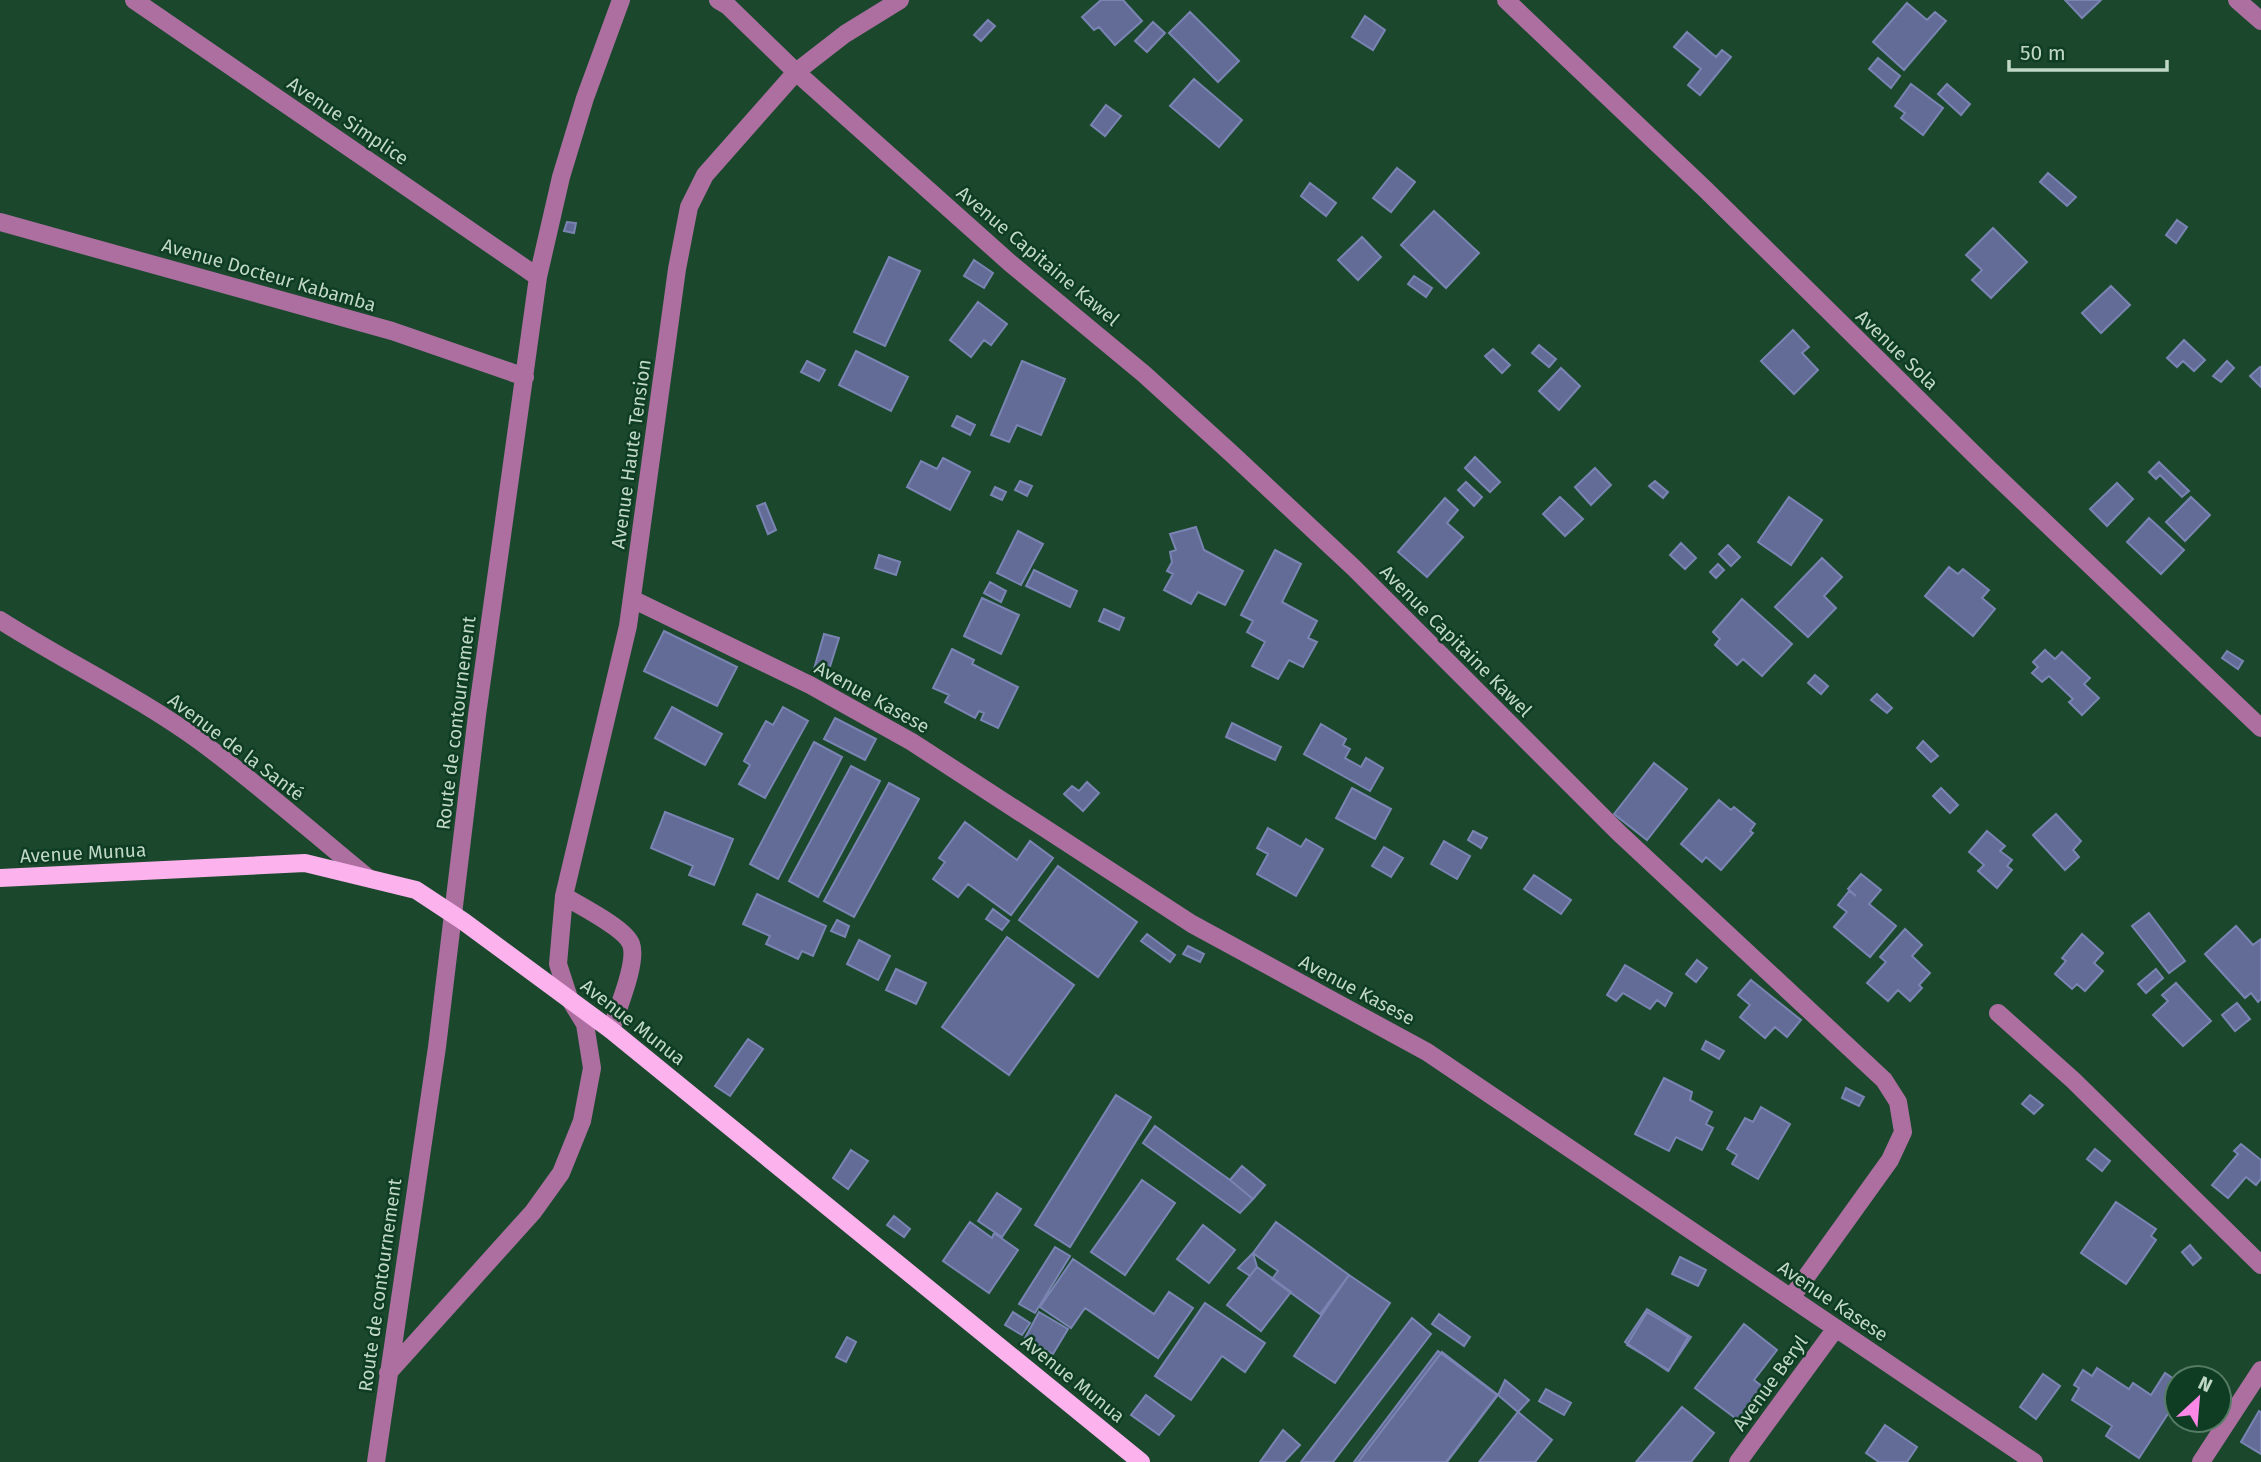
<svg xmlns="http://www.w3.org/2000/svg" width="2261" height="1462" viewBox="0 0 2261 1462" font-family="'Fira Sans',sans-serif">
  <rect width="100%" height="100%" fill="#1b482d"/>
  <path fill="#626c97" stroke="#7a84b2" stroke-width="2" d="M1101,0H1123L1142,21L1115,45L1099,27L1094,30L1082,17Z
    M2065,0H2101L2082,18Z
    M1907,3L1927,20L1935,12L1946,21L1904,70L1873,42Z
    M1190,12L1239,61L1218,82L1169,33Z
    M1365,16L1385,30L1373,50L1352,37Z
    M988,20L995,26L981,41L974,35Z
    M1153,22L1165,33L1147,52L1135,41Z
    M1687,32L1716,57L1722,50L1731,57L1700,95L1688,85L1701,69L1674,47Z
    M1878,58L1900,76L1891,88L1869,69Z
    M1194,79L1242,120L1219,147L1170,106Z
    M1911,84L1943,108L1923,135L1901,118L1905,113L1895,106Z
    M1947,84L1970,104L1961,115L1938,94Z
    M1106,105L1121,116L1105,136L1091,125Z
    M1397,168L1415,182L1391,212L1373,198Z
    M2048,173L2076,197L2067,206L2040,182Z
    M1310,183L1336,203L1326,216L1301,196Z
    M1434,211L1479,253L1446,288L1401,245Z
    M2177,220L2187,227L2176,243L2166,235Z
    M567,222L576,223L574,233L564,231Z
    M1993,228L2027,262L1991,298L1972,280L1982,270L1966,255Z
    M1362,237L1381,257L1358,280L1338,260Z
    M889,257L920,271L885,346L854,332Z
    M974,260L993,273L984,288L964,276Z
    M1414,276L1432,288L1426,297L1408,284Z
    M2111,286L2130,305L2101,333L2082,313Z
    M978,302L1007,324L991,345L984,340L971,357L950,340Z
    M1793,330L1809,347L1802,353L1818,370L1794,394L1761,361Z
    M2184,340L2205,360L2194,371L2183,361L2177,367L2167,358Z
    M1539,345L1556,359L1549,367L1532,353Z
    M1493,349L1510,365L1502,373L1485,356Z
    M856,351L908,377L891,411L839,385Z
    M807,361L825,370L819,381L801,372Z
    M1022,361L1065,379L1041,435L1017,425L1009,442L991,435Z
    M2227,361L2234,368L2221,382L2213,376Z
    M2260,367L2261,368V387L2250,376Z
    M1561,368L1580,386L1559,410L1539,391Z
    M957,416L975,425L970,435L952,426Z
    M1475,457L1500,482L1490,492L1465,468Z
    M943,458L970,472L950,510L907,487L921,461L937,469Z
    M2159,462L2189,491L2182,497L2160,475L2156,479L2149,472Z
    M1595,468L1611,485L1591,505L1575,487Z
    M1020,481L1032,486L1027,496L1015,490Z
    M1655,481L1668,492L1663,498L1649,486Z
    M1466,482L1482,497L1474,506L1458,490Z
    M2117,483L2133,499L2107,526L2090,509Z
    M995,487L1006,492L1002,500L991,495Z
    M1560,497L1583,519L1565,536L1543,514Z
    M1789,497L1822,520L1791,565L1758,542Z
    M2191,497L2210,515L2185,541L2166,522Z
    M1445,498L1458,510L1447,523L1463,537L1427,577L1398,552Z
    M765,503L776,530L768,534L757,506Z
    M2149,518L2184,550L2161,574L2127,542Z
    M1196,527L1204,550L1243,571L1225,605L1198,592L1191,604L1164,590L1173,574L1167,571L1172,562L1170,552L1176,550L1170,534Z
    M1018,531L1043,544L1021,585L997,573Z
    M1681,543L1696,558L1685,569L1670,555Z
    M1728,545L1740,557L1731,566L1719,554Z
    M1275,550L1301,564L1282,602L1317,621L1308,638L1317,642L1303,667L1289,660L1278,679L1252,666L1265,642L1247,632L1253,621L1241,615Z
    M879,555L900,562L896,575L875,568Z
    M1822,558L1842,577L1824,596L1836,608L1808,637L1775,607Z
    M1718,564L1724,570L1716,578L1710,572Z
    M1949,567L1958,574L1963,569L1989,590L1982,598L1995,609L1973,636L1925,596Z
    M1034,570L1077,591L1070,607L1026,586Z
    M990,582L1006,591L1001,602L984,593Z
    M982,598L1019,615L1001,654L964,636Z
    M1742,599L1792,644L1762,676L1743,659L1737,665L1715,645L1720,639L1713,632Z
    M1104,609L1124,618L1119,630L1099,621Z
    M664,631L737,667L717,706L644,671Z
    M824,634L839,638L828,673L814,669Z
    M952,649L974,660L972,664L1018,687L998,728L981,720L984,713L979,711L975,718L945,702L949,695L933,688Z
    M2045,650L2055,659L2062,652L2090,678L2084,684L2099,698L2082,715L2069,702L2073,699L2049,676L2042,682L2032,673L2038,667L2033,662Z
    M2227,651L2243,661L2238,669L2222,658Z
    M1815,675L1828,686L1821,694L1808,683Z
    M1877,694L1892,708L1887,713L1871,700Z
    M672,707L722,734L705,765L655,738Z
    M783,707L808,721L765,798L739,784L750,765L744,761L766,721L773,725Z
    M835,718L876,739L865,760L824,739Z
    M1232,723L1281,747L1275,760L1226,737Z
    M1321,724L1346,739L1343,745L1350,749L1345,758L1361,767L1366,758L1383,768L1370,791L1304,754Z
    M1923,741L1938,756L1931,762L1917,748Z
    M814,742L842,757L778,879L750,864Z
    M1654,763L1687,789L1647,840L1614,814Z
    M851,766L880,781L818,897L789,881Z
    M1087,782L1099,793L1083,811L1064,794L1072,786L1079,791Z
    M889,783L919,799L854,917L824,901Z
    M1352,788L1391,809L1375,839L1336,818Z
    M1941,788L1958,805L1950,813L1933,796Z
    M1719,800L1731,810L1734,807L1755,824L1750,831L1753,833L1721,870L1706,857L1702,862L1681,844Z
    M665,812L733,839L714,885L689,875L693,866L651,848Z
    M2056,814L2081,841L2073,850L2079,857L2065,870L2033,835Z
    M965,822L1017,860L1030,841L1053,858L1011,915L968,884L958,897L933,879L945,862L939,858Z
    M1268,828L1301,847L1306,839L1323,849L1296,896L1257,874L1268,854L1257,848Z
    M1473,831L1487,838L1481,848L1468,840Z
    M1987,831L2005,846L2000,851L2012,860L2007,866L2012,870L1997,888L1978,871L1984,865L1969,852Z
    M1444,841L1470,856L1457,879L1431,864Z
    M1384,847L1403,858L1391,877L1372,866Z
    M1058,866L1137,922L1098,977L1019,920Z
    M1861,874L1881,890L1869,904L1896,926L1870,957L1834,927L1847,912L1838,905L1849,891L1856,896L1848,889Z
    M1534,875L1571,900L1561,914L1524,889Z
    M757,894L826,926L813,956L802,951L798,959L766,944L770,936L743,924Z
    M993,909L1009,921L1002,930L986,919Z
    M2149,913L2185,961L2169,973L2132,926Z
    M837,920L849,926L845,937L831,931Z
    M2236,926L2253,945L2261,939V999L2258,1002L2251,993L2245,998L2205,954Z
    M1905,929L1922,945L1912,956L1930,973L1919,985L1922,988L1910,1001L1898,990L1888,1001L1867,983L1886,962L1880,957Z
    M1147,934L1175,955L1170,962L1141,941Z
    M2082,934L2103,953L2094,963L2103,971L2085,991L2077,984L2072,989L2055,974L2066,961L2062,958Z
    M1007,937L1074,985L1009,1075L942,1027Z
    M859,940L890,956L878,980L847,964Z
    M1188,946L1204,954L1200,962L1183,954Z
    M1697,960L1707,968L1696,982L1686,974Z
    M1625,965L1672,993L1665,1006L1657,1000L1650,1009L1623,993L1616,1001L1607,995Z
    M896,969L926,983L916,1004L886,990Z
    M2156,969L2163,978L2146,993L2138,984Z
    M1751,980L1801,1020L1787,1037L1775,1027L1765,1038L1740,1017L1750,1005L1738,995Z
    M2176,983L2211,1021L2183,1046L2153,1015L2168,1001L2162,995Z
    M2237,1003L2250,1019L2235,1031L2222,1015Z
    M748,1039L763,1049L730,1096L715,1086Z
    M1706,1041L1724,1051L1719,1059L1702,1049Z
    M1664,1078L1692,1092L1690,1100L1712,1112L1706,1124L1713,1128L1702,1150L1676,1137L1669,1151L1635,1134Z
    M1846,1088L1864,1097L1859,1106L1842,1098Z
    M1116,1095L1151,1117L1070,1247L1035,1225Z
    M2030,1095L2043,1105L2034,1114L2022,1104Z
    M1761,1107L1790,1124L1758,1179L1732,1164L1737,1155L1727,1149L1745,1118L1753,1122Z
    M1155,1126L1230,1180L1253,1199L1240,1213L1143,1143Z
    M2241,1144L2261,1160V1179L2256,1185L2246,1177L2228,1198L2212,1185L2238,1154L2234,1151Z
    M2095,1149L2110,1161L2102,1171L2087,1159Z
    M851,1150L868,1161L848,1189L833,1178Z
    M1242,1166L1265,1185L1253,1199L1230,1180Z
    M1142,1180L1175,1203L1125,1275L1091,1252Z
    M997,1193L1021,1209L1002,1237L978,1221Z
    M2116,1202L2156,1229L2151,1236L2156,1240L2126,1284L2081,1253Z
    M894,1216L910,1229L904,1237L887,1225Z
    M970,1222L992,1238L994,1233L1018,1250L989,1293L943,1261Z
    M1276,1222L1349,1275L1320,1314L1272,1279L1278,1271L1253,1253Z
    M1203,1225L1235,1250L1209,1283L1177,1259Z
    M2190,1245L2201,1258L2193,1265L2182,1252Z
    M1055,1247L1070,1256L1035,1313L1019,1304Z
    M1253,1253L1257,1267L1250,1276L1238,1268Z
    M1680,1257L1706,1270L1698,1286L1672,1274Z
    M1073,1259L1154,1314L1169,1292L1193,1308L1158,1358L1085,1308L1071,1328L1040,1307Z
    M1257,1267L1291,1292L1261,1331L1227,1305Z
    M1349,1275L1390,1303L1335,1383L1294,1356Z
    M1205,1303L1265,1343L1245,1372L1222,1356L1191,1400L1155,1376Z
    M1647,1309L1691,1337L1668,1371L1625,1342Z
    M1013,1312L1030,1323L1022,1335L1005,1325Z
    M1039,1312L1068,1329L1053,1354L1025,1338Z
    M1647,1312L1688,1337L1669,1370L1627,1345Z
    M1439,1314L1470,1337L1464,1346L1432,1324Z
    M1412,1318L1431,1334L1333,1462H1301Z
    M1744,1324L1777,1350L1754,1380L1767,1390L1742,1423L1695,1388Z
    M847,1337L856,1342L846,1362L836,1357Z
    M1438,1351L1497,1395L1446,1462H1354Z
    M1442,1352L1498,1395L1447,1462H1358Z
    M2097,1368L2129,1389L2133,1383L2151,1395L2165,1373L2177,1381V1400L2139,1458L2106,1436L2112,1426L2072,1400L2079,1388L2074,1385L2083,1370L2092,1376Z
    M2043,1374L2060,1386L2036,1419L2020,1407Z
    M1505,1380L1529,1400L1518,1412L1498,1395Z
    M1546,1389L1571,1403L1564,1415L1539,1401Z
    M1146,1395L1174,1416L1159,1435L1131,1415Z
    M1682,1407L1714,1433L1691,1462H1636Z
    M2259,1411L2261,1412V1454L2241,1442Z
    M1518,1412L1552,1440L1535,1462H1479Z
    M1885,1425L1917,1447L1907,1462H1879L1866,1453Z
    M1283,1430L1300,1445L1284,1462H1260Z"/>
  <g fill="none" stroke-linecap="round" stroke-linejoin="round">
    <path stroke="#ac6fa0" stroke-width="18" d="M134,0L538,277
      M718,0L728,6L796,72L1010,263L1144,374L1232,454L1354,568L1618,832L1884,1080L1898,1102L1903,1132L1890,1160L1791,1298
      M1506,0L1706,190L1988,468L2261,728
      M2237,0L2261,21
      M0,222L392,331L525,377
      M632,599L810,685L912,742L1192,924L1427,1052L2034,1462
      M0,620C66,662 138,696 201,742C258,784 312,832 367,877
      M564,896C580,906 625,928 631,944C638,962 617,1010 611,1030
      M1998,1013L2073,1080L2261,1265
      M388,1373L533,1212L561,1173L582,1121L592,1068L585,1024L569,998L558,964L564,896L628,626L677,269L689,207L705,175L796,72L845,34L900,0
      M376,1462L437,1047L477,715L538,277L561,177L585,98L621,0
      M1738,1462L1836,1328
      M2201,1462L2261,1370"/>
    <path stroke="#fcb2ed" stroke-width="18" d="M0,878L305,863L416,890L463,921L611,1030L1141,1462"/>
  </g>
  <g text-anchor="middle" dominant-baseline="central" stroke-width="5" stroke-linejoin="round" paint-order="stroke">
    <g font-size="19" fill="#c1d8c7" stroke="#0e3d23">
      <text transform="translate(348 121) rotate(34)">Avenue Simplice</text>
      <text transform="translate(1038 256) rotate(40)">Avenue Capitaine Kawel</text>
      <text transform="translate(269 275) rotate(16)">Avenue Docteur Kabamba</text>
      <text transform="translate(1897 350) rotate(44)">Avenue Sola</text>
      <text transform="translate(631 454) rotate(-82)">Avenue Haute Tension</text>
      <text transform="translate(1456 641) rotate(45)">Avenue Capitaine Kawel</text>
      <text transform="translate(872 697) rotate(29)">Avenue Kasese</text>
      <text transform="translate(456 723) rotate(-83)">Route de contournement</text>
      <text transform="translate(236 747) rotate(37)">Avenue de la Santé</text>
      <text transform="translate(83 853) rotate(-3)">Avenue Munua</text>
      <text transform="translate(1357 990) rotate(28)">Avenue Kasese</text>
      <text transform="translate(633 1022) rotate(38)">Avenue Munua</text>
      <text transform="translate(380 1285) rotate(-82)">Route de contournement</text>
      <text transform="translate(1833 1301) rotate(34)">Avenue Kasese</text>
      <text transform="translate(1073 1379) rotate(39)">Avenue Munua</text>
      <text transform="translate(1770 1383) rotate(-54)">Avenue Beryl</text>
    </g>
  </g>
  <g transform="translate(2198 1399) rotate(26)"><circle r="33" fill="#0e3d23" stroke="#567b65" stroke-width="2"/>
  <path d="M0-5L12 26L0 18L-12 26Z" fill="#fb87e6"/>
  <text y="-10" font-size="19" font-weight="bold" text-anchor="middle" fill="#c1d8c7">N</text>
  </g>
  <path d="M2009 60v10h158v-10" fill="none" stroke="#c1d8c7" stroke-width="3.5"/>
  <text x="2020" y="60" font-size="21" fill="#c1d8c7" stroke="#0e3d23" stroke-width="5" paint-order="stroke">50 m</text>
</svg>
